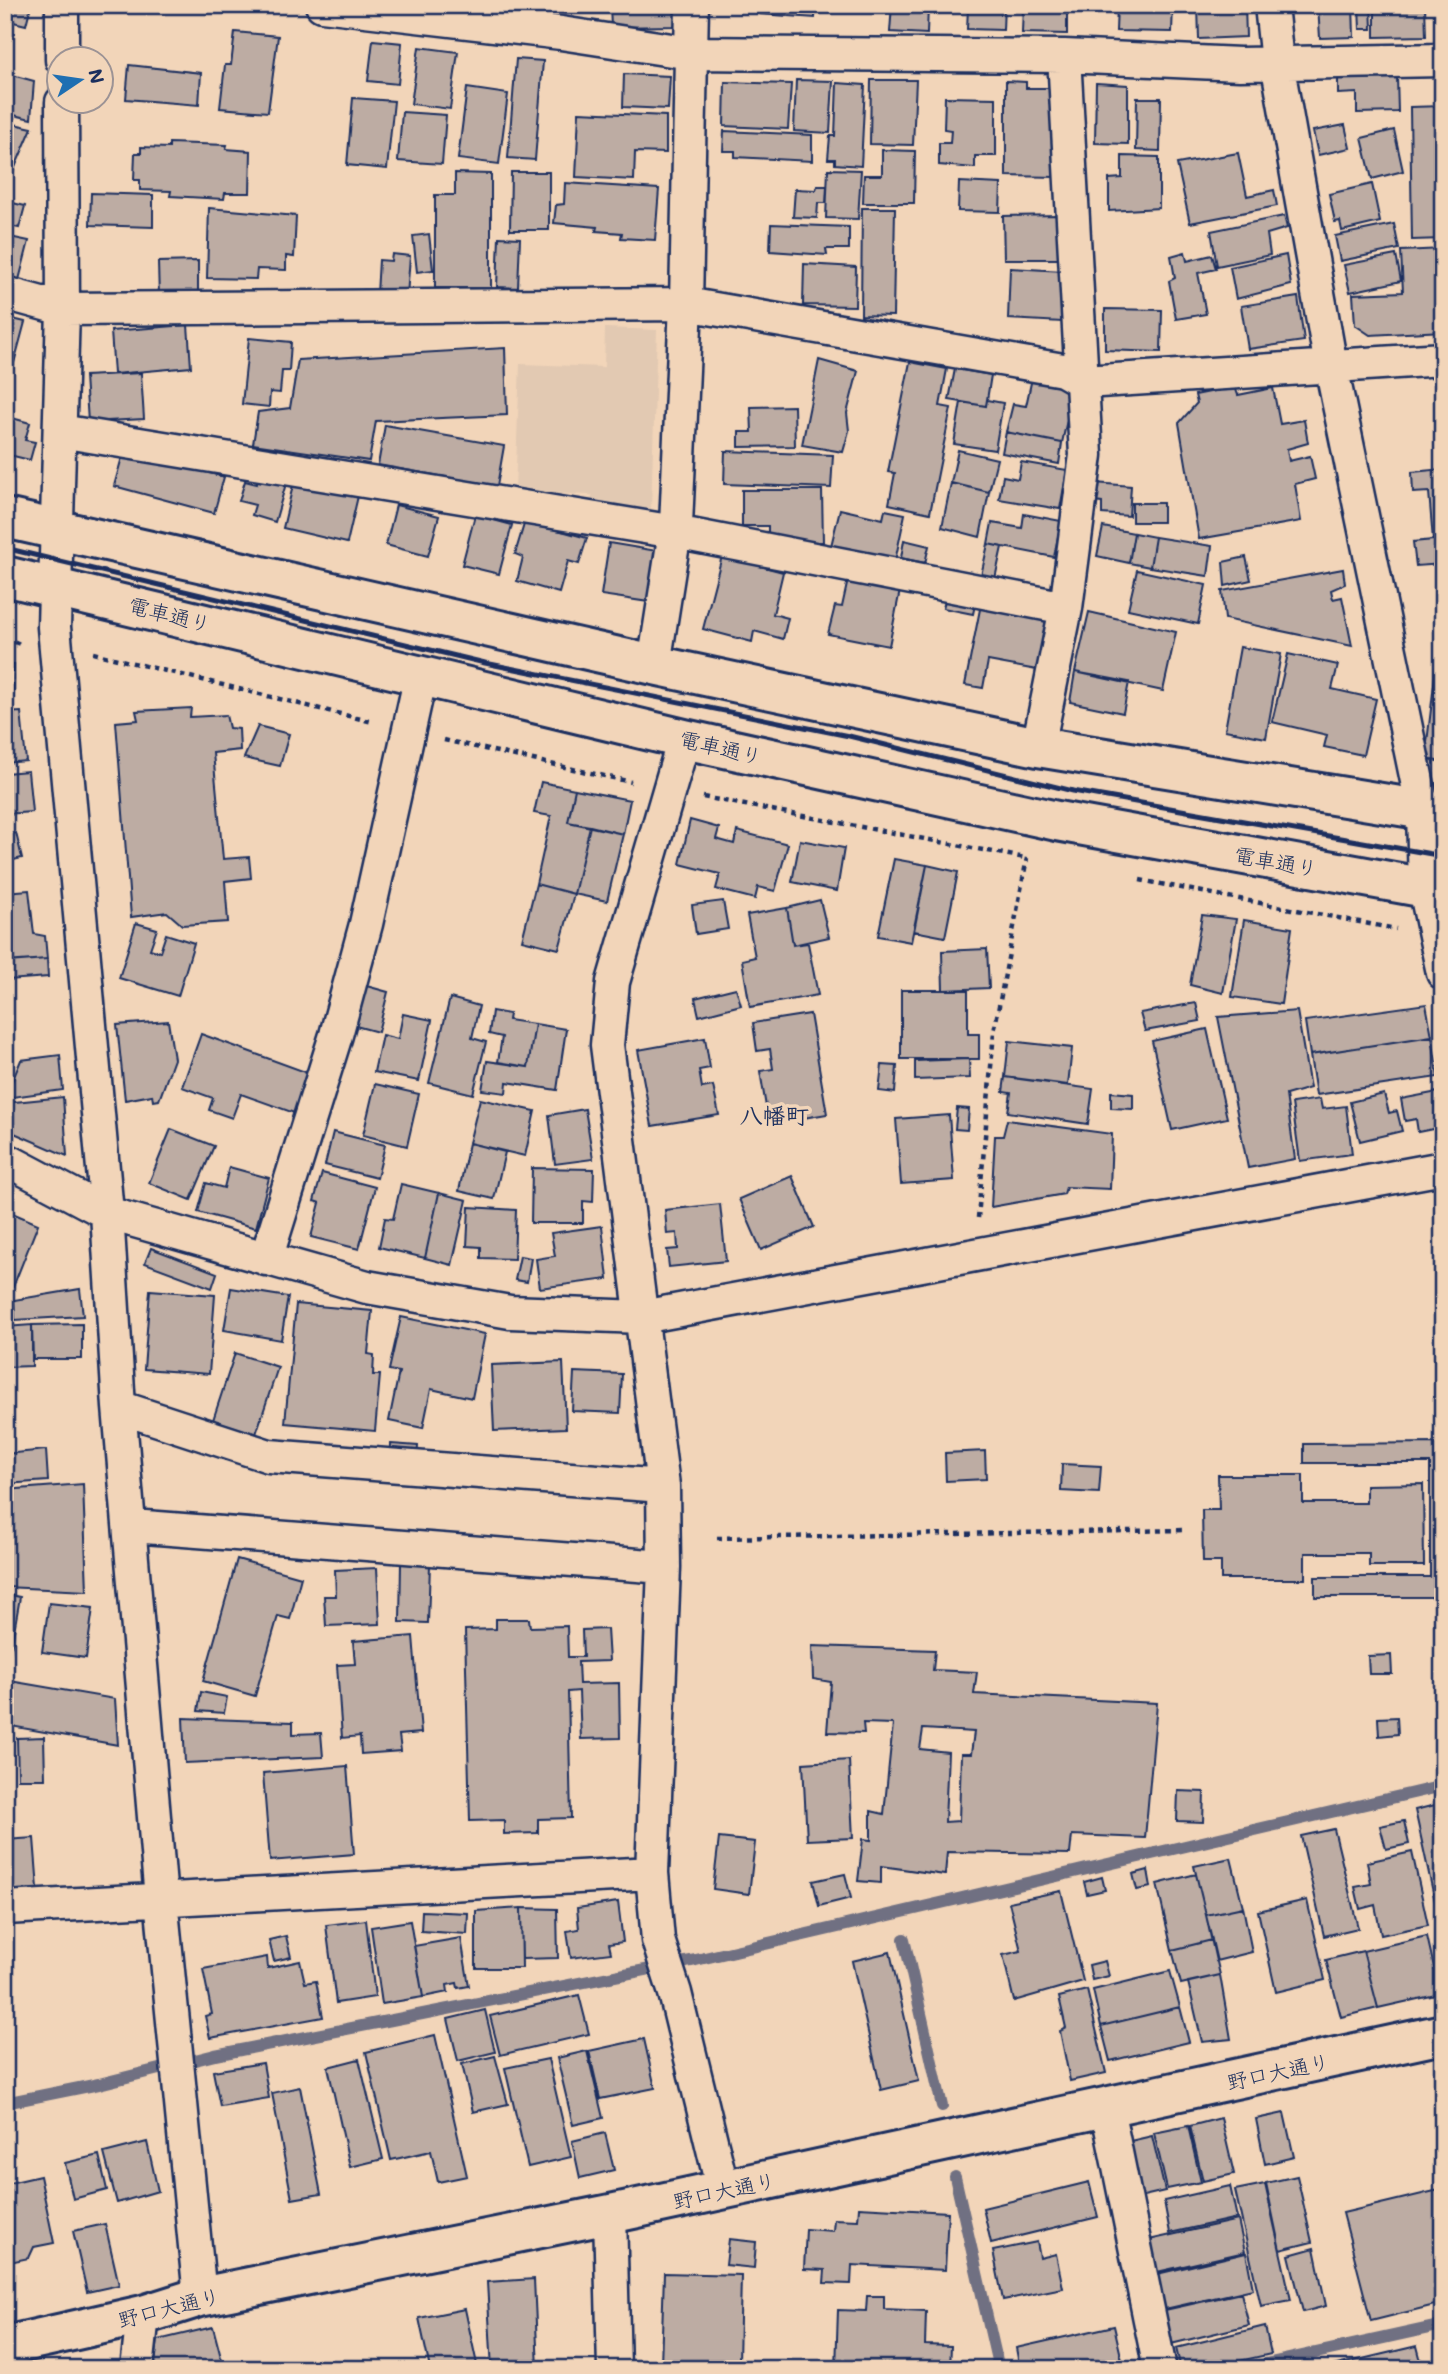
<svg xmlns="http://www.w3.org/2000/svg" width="1448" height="2374" viewBox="0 0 1448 2374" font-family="Mali,'Klee One',sans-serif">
  <rect width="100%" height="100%" fill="#f2d5b9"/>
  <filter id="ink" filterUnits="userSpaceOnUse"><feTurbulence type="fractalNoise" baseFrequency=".0143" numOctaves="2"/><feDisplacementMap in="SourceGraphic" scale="14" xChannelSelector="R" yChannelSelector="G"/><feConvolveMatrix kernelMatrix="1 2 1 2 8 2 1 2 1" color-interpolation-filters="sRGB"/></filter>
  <g filter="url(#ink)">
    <path fill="#e2c9b2" d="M605,328L657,330L651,509L591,507L592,495L515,492L520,364L604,367Z"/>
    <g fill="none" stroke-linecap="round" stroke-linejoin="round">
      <path stroke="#707082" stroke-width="12" d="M904,1939L942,2106
        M5,2103L99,2084L215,2055L696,1960L1443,1786
        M955,2177L999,2369
        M1243,2369L1443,2325"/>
    </g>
    <path fill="#bdaca3" stroke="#1b2f5e" stroke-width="2" fill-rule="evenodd" d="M5,5H31L26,25L5,20Z
      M517,5H555L554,18L516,16Z
      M610,5H675V26L611,27Z
      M762,5H816L815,18L761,14Z
      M892,5H928L927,34L890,32Z
      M1004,5L1003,30L967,29L968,8L949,6Z
      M1023,5H1067V34L1022,33Z
      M1117,5H1173L1172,32L1116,31Z
      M1198,5H1245L1246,37L1199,39Z
      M1318,5H1353L1354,37L1320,38Z
      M1359,5H1371L1372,29H1360Z
      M1375,5H1425L1426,36L1375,37Z
      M235,32L278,36L268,112L220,108L225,65H231Z
      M373,40L402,43L398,84L368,81Z
      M419,47L458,52L450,109L411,104Z
      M516,59L543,61L535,160L508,158Z
      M129,65L201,73L199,105L126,99Z
      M5,73L34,81L31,119L5,113Z
      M624,74L670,76L668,109L623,107Z
      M1397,77L1398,112L1357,113V93L1338,94V78Z
      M796,80L833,81L830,133L794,131Z
      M871,80H916L913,145L870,144Z
      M1006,81L1026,82V88H1055L1056,177L1006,176Z
      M725,82L791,84L788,129L724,126Z
      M837,83L865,85L861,166L835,164V159H828L830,136H835Z
      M1096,83L1128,85V144L1095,143Z
      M467,88L508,94L499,164L458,159Z
      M945,97L996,98V156H975V168L939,165V143H950L951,130L944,129Z
      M353,98L394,101L387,169L347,165Z
      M1137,98H1161L1160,151L1136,150Z
      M1443,106V239L1412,240L1410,107Z
      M402,112L446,115L442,164L398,161Z
      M579,112L666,116V153L635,152L634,180L576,177Z
      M5,122L32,128L10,179L5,178Z
      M1345,125L1350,148L1318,155L1313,131Z
      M1394,130L1403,171L1372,179L1362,138Z
      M724,131L812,135V161L735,157V151H723Z
      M169,143L227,145L226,149L251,151L250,193H225L224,199L170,196L171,191L140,190V180H134L135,153H141V147L169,148Z
      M882,150L915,151L914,203H863L864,175H882Z
      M1238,153L1247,196L1274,190L1277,206L1190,223L1177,164Z
      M1122,156L1159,157V208L1109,211V179L1122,178Z
      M828,169L861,170L858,219L826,218Z
      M511,172H549V230H510Z
      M455,173L491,174V288H435V195H455Z
      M959,182L1001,184L1000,212L958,211Z
      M565,183L659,189L655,240L621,238L622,233L596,231L597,227L554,223L556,205L564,204Z
      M1372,184L1380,222L1342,231L1340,221L1335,222L1329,194Z
      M817,186H827L826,203H818L817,218L793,217L795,189L816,190Z
      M91,193L153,195V227L90,225Z
      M5,201L25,206L19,228L5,225Z
      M209,208L296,216L294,257L286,256V270L257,269L256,279L207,278Z
      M862,208H895L893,316L861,315Z
      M1058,215L1059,259H1004L1003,216Z
      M1284,216L1287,228L1267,234L1270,255L1217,266L1211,231Z
      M771,224L849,227V249H826L827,255L770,251Z
      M1394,224L1399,249L1340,261L1335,236Z
      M429,234L433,270L417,272L413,236Z
      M5,236L29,241L19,280L5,276Z
      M499,237L520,238L518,288L497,287Z
      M1443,249V331L1370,335L1355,325L1353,294L1403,292L1401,251Z
      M1185,252L1187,261L1212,255L1216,269L1198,273L1206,314L1176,319L1169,281L1175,278L1171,256Z
      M392,254L410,256L407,296L377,294L379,260L391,261Z
      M1286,255L1291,285L1236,299L1230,267Z
      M1396,255L1401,281L1350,292L1344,265Z
      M198,261V299L159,298L158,262Z
      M804,264L856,267L855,306L803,305Z
      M1010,268L1063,271L1062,322L1008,319Z
      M1298,297L1304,341L1248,349L1241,306Z
      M1105,309L1162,310L1161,352L1105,350Z
      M5,317L25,322L14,363L5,361Z
      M188,325L191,367L114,374L111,331Z
      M249,338L291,342L289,371H282L280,393L270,392L269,407L242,404Z
      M505,348L507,415L376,421L369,461L253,444L258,412L290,408L298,360Z
      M819,360L858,371L847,413L849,431L843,452L802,445Z
      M5,361L14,363L5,397Z
      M910,362L947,369L940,406L951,408L930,513L889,504L895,473L888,472Z
      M955,369L991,375L986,406L949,400Z
      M141,373L144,419L88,422L85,376Z
      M1032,378L1074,387L1062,443L1006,432L1013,404L1026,406Z
      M1235,387L1238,395L1273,388L1280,424L1304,420L1308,443L1287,449L1289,461L1310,456L1315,479L1295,484L1301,521L1199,539L1179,423L1197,403L1195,395Z
      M987,400L1003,403L995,450L954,444L961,402L986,406Z
      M794,406L795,446L739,447V432H752L751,407Z
      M5,416L30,423L25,440L35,442L30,460L5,454Z
      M385,425L504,446L497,486L378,465Z
      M1006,432L1062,443L1059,464L1002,453Z
      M124,450L224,477L214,513L114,486Z
      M958,450L997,459L989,492L951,483Z
      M725,451L833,455L831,488L724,484Z
      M1021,462L1067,470L1060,509L999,499L1003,476L1018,479Z
      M1443,469V564L1416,566L1413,542L1433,540L1429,492L1413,493L1412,472Z
      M261,473L287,480L275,522L252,515L255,505L239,501L245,481L257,484Z
      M294,481L358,496L347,543L283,528Z
      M951,483L989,492L980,537L942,527Z
      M1095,483L1131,486L1129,516L1102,514V503L1094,502Z
      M742,490H822L823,542H768V526H742Z
      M1132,503H1163V522H1132Z
      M396,505L439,516L428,556L386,545Z
      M840,509L883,519L885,510L905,514L895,561L831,546Z
      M1024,514L1061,521L1054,557L988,544L992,523L1022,528Z
      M475,515L512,525L499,574L462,565Z
      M525,521L587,538L579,564L568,561L559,593L517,581L523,557L515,554Z
      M1103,527L1134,533L1129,563L1097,556Z
      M1134,533L1155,537L1150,567L1129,563Z
      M1155,537L1212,546L1208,576L1150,567Z
      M904,540L929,546L925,563L901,558Z
      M609,543L657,551L649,602L601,595Z
      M988,544L1002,547L994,583L980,580Z
      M722,556L783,572L773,614L788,618L783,639L754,631L752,642L703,629Z
      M1246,557L1251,580L1225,586L1223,562Z
      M1343,569L1345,584L1331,590L1333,599L1342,597L1352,646L1225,619L1222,591Z
      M1137,570L1206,585L1198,624L1128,609Z
      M849,575L901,585L889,646L828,634L835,606L842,607Z
      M947,593L976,600L973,614L943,608Z
      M982,599L1049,613L1037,670L988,661L983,688L965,685Z
      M1089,612L1176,632L1163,691L1075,672Z
      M1240,647L1281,654L1266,738L1225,730Z
      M1288,654L1338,665L1332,689L1376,699L1363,755L1324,747L1327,735L1272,722Z
      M5,664L14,665L13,703H5Z
      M1436,668L1443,669V762L1425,759Z
      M1075,672L1129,682L1123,713L1070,702Z
      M191,708L190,717L226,715L229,728L239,729L240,750L213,753L223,859L249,857L251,878L225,881L228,922L182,925L167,912L131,917L116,722L138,720L136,711Z
      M21,712L26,761L5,763V713Z
      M258,726L289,734L280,766L244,758Z
      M28,771L32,812L5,814V773Z
      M541,782L575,789L568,822L590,826L574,894L536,884L551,816L534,813Z
      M575,789L630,800L623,834L568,822Z
      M690,820L719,828L716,839L734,844L737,831L788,844L775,891L758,887L755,899L716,889L720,874L680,864Z
      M590,826L623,834L607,901L574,894Z
      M16,833L22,858L5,862V835Z
      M800,840L844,848L837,891L792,882Z
      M894,859L927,865L911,942L878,936Z
      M927,865L958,872L945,937L914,931Z
      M536,884L574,894L559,949L522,940Z
      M29,890L34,934L45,936L47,959L5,962V892Z
      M820,900L829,937L793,945L787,908Z
      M723,901L728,929L696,934L692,905Z
      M787,908L793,945L808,943L818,995L750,1007L742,960L755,957L747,915Z
      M1202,915L1236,919L1223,993L1190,985Z
      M1244,920L1292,928L1281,1004L1232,997Z
      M136,923L157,929L150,949L160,952L166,934L194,943L178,996L119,978Z
      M987,949L989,988L943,990L942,951Z
      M47,959L48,977L8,980V962Z
      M363,985L388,992L378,1032L352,1025Z
      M736,988L741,1005L699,1016L695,998Z
      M901,990H968V1034H979V1059H901Z
      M450,998L479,1006L472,1038L486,1042L473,1094L429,1083Z
      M1196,1003L1200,1021L1145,1031L1140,1013Z
      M1426,1004L1432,1036L1310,1055L1305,1021Z
      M492,1011L509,1014L508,1020L535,1024L528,1067L498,1062L502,1037L489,1034Z
      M1297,1011L1310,1088L1286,1095L1295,1159L1248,1168L1218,1017Z
      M403,1014L432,1020L419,1081L374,1072L382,1035L398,1039Z
      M810,1014L827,1114L780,1122L779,1112L767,1113L760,1071L773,1069L770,1049L757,1051L753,1023Z
      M168,1021L174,1059L159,1100L153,1101L152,1095L125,1100L117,1025Z
      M535,1024L566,1029L557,1090L507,1082L506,1093L482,1090L487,1061L528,1067Z
      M1207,1029L1227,1118L1172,1130L1152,1041Z
      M201,1034L311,1074L297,1114L241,1094L232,1118L209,1110L213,1098L182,1087Z
      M1432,1036L1438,1077L1316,1095L1310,1055Z
      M705,1038L710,1068L699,1070L702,1088L713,1086L719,1115L652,1126L638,1050Z
      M1009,1041L1072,1048L1068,1085L1005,1077Z
      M60,1055L63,1090L5,1098L21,1060Z
      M969,1059L970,1078L915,1080V1061Z
      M882,1065L897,1066L895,1093L879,1091Z
      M1005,1077L1093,1089L1088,1124L1008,1112L1011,1093L1003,1092Z
      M375,1084L419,1094L407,1146L363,1135Z
      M1443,1091V1127L1418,1132L1416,1119L1405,1121L1401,1099Z
      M1111,1092L1133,1094V1109L1111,1108Z
      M1384,1094L1389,1113L1397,1111L1402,1131L1360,1141L1350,1102Z
      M63,1097L67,1156L5,1129V1103Z
      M480,1099L535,1111L525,1156L469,1143Z
      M1320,1099L1322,1109L1346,1106L1352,1154L1300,1161L1292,1103Z
      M957,1108L969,1109L967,1130L955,1129Z
      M585,1109L593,1159L555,1164L549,1115Z
      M949,1115L954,1180L901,1184L896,1119Z
      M1007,1120L1112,1134L1110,1189L1066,1187L1064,1194L991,1207L995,1136H1003Z
      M171,1129L214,1146L191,1200L149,1183Z
      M333,1132L385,1145L377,1178L325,1165Z
      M469,1143L505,1152L494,1199L459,1191Z
      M229,1167L269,1178L256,1228L198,1212L206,1183L224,1188Z
      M532,1168L594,1169L593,1202L583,1201V1223H531Z
      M322,1173L375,1187L359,1249L311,1237L320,1203L314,1201Z
      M792,1176L814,1227L761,1250L739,1199Z
      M401,1184L439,1193L425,1258L379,1247L385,1218L393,1219Z
      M439,1193L467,1200L452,1265L425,1258Z
      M720,1204L726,1261L669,1267L667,1250L678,1249L677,1233L667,1234L665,1210Z
      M469,1207L516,1210L514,1259L481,1258V1247L467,1246Z
      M10,1212L38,1224L13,1287L5,1284V1223Z
      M602,1226L608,1279L540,1288L536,1259L555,1256L551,1233Z
      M151,1248L217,1273L212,1288L145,1263Z
      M520,1256L531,1258L527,1282L515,1280Z
      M231,1288L288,1297L281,1340L224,1330Z
      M80,1289L83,1316L15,1320L14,1300Z
      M150,1290L215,1295L209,1374L144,1369Z
      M296,1304L372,1311L368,1354L374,1355L373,1375H380L375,1431L285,1423Z
      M401,1317L485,1334L472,1398L431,1389L423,1428L389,1421L399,1372L389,1370Z
      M82,1324V1359H33L32,1325Z
      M32,1325V1366L5,1367V1327Z
      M235,1353L278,1367L256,1434L213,1420Z
      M563,1362L566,1428L494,1431L491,1365Z
      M574,1372L622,1374L620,1413L572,1411Z
      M1443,1443V1597H1315V1577H1430V1463H1304V1444Z
      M391,1444L418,1446L417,1460L390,1457Z
      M46,1450L48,1481L5,1484V1454Z
      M985,1451L986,1479L946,1481L945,1453Z
      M1062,1464L1101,1466L1099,1493L1061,1491Z
      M1218,1475H1303V1503H1366V1485L1423,1484L1424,1566H1369V1553H1305V1579H1221V1562H1203L1202,1510H1219Z
      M83,1484L87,1591L5,1587V1490Z
      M237,1559L301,1577L290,1619L278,1616L255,1696L203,1681Z
      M401,1563L430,1564L428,1623L400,1622Z
      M377,1568L380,1624L326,1626L324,1596H336L335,1570Z
      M5,1594L20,1597L10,1654L5,1653Z
      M49,1603L93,1608L86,1658L42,1652Z
      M496,1619H529L530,1627L567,1626L568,1657H583L582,1630L607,1629L609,1661L578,1662L579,1684L619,1683L620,1738L581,1739L579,1691L568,1692L571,1818L538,1819V1833L504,1834V1820L470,1821L465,1630L496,1629Z
      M413,1636L421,1733L399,1735L401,1751L361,1754L360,1736L342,1738L337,1665L355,1664L353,1641Z
      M812,1646L935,1650L933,1670L977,1672L974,1694L1157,1703L1145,1838L1072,1835L1070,1854L947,1852L945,1875L881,1866V1883L858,1881L863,1839L871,1840V1811L884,1814L893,1724L863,1723L864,1733L827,1732L831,1682L813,1679ZM923,1729L974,1732L971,1754H961L959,1821L945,1822L948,1752L920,1749Z
      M1391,1655L1392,1674H1369L1368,1656Z
      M10,1681L115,1699L118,1745L5,1725Z
      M201,1692L227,1697L224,1713L198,1711Z
      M1397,1717L1398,1734L1379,1736L1378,1718Z
      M183,1718L293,1722V1734L321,1733L323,1757L185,1763Z
      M44,1737L45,1779H18L17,1738Z
      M849,1760L853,1838L807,1840L803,1763Z
      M347,1766L354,1854L270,1861L263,1773Z
      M1178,1791L1204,1792L1203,1822L1177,1821Z
      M1443,1803V1938L1415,1810Z
      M1404,1821L1409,1844L1386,1849L1380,1826Z
      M1334,1829L1358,1928L1324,1936L1301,1836Z
      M34,1838L38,1889L5,1892V1840Z
      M719,1838L755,1842L749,1894L713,1889Z
      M1412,1852L1428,1925L1381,1935L1375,1905L1360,1909L1355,1887L1371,1884L1367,1862Z
      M1231,1858L1243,1907L1206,1915L1194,1866Z
      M1148,1870L1151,1887L1137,1890L1133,1874Z
      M845,1874L851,1898L819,1906L813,1881Z
      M1196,1874L1212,1940L1172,1950L1157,1884Z
      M1102,1877L1105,1890L1087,1894L1084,1882Z
      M1061,1891L1083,1981L1014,2001L1003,1955L1021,1951L1009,1902Z
      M1307,1900L1325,1980L1276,1992L1258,1911Z
      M618,1902L623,1942L609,1944L611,1953L571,1958L567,1931L579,1929L577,1908Z
      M1243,1907L1252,1952L1216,1961L1206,1915Z
      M521,1908L557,1909L558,1958L522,1959Z
      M521,1908L522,1968H476V1911Z
      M422,1911L468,1913L467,1934L421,1931Z
      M366,1920L375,1997L336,2003L326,1925Z
      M410,1921L423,1997L382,2004L371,1927Z
      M286,1936L291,1957L274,1961L269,1940Z
      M1427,1936L1440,1994L1378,2008L1363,1951Z
      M461,1938L469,1986L458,1988L457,1983L447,1985L448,1992L423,1997L414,1946Z
      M1212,1940L1220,1975L1181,1984L1172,1950Z
      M1363,1951L1378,2008L1341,2017L1326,1960Z
      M890,1952L919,2081L881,2090L852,1961Z
      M267,1957L268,1968L300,1961L305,1983L316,1981L323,2017L210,2038L205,2016L212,2014L203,1969Z
      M1105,1961L1109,1976L1092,1980L1089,1965Z
      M1170,1971L1180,2007L1101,2026L1093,1990Z
      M1220,1975L1231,2039L1202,2042L1188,1982Z
      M1087,1990L1106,2073L1070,2081L1060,2031L1066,2028L1059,1997Z
      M579,1995L589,2034L500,2055L490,2016Z
      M1180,2007L1189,2042L1110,2061L1101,2026Z
      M485,2010L495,2052L458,2061L448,2019Z
      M435,2035L467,2176L438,2182L431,2151L391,2160L366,2052Z
      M644,2039L655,2088L600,2099L589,2051Z
      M587,2051L603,2118L573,2125L557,2058Z
      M495,2056L508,2104L473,2112L462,2064Z
      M359,2059L383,2159L350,2167L328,2067Z
      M548,2059L571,2157L528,2167L505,2068Z
      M263,2063L269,2098L220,2106L213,2071Z
      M300,2087L321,2194L292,2199L272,2093Z
      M1284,2113L1294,2157L1265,2164L1256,2119Z
      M1221,2118L1234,2174L1203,2181L1190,2126Z
      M1188,2126L1201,2182L1167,2189L1154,2133Z
      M605,2133L614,2170L580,2178L572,2141Z
      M1152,2136L1165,2191L1139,2197L1126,2142Z
      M147,2142L158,2191L117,2203L104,2153Z
      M99,2155L107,2190L73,2199L65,2163Z
      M40,2176L54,2243L34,2247L29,2258L10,2262L5,2259V2184Z
      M1297,2176L1312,2242L1280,2250L1266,2183Z
      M1089,2182L1098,2217L991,2243L983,2208Z
      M1265,2184L1291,2300L1261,2306L1235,2190Z
      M1230,2186L1237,2218L1170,2233L1164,2201Z
      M1443,2189V2303L1371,2321L1343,2213Z
      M859,2207L948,2212L945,2270L852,2265L851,2284L824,2283L825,2270L804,2269L806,2229L833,2231L834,2219L858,2220Z
      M1238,2220L1245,2252L1157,2272L1149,2240Z
      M105,2224L119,2285L87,2292L73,2231Z
      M729,2239L756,2242L754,2268L726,2265Z
      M1037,2242L1040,2258L1056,2254L1063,2288L1003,2300L993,2251Z
      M1314,2248L1326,2306L1303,2312L1289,2255Z
      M1246,2253L1253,2289L1165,2309L1157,2274Z
      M664,2273L741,2275L739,2362L750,2363L749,2369H677V2365H661Z
      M534,2279L538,2369H492L487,2282Z
      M1241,2293L1249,2325L1171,2344L1165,2310Z
      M867,2296H884V2309L926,2311L925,2345L951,2346L950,2368L836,2369L838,2310L866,2311Z
      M465,2309L478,2369H430L419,2318Z
      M1114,2326L1124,2369H1020L1016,2348Z
      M1265,2326L1271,2354L1204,2369H1181L1176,2348Z
      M213,2327L223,2365L205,2369H154L158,2340Z
      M1417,2346L1423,2369H1320Z"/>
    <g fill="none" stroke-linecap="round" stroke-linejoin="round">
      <g stroke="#1b2f5e" stroke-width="37">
        <path id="street" d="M62,5V60
          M322,5L561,33L691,53L1064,56L1240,64L1443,60
          M1271,5L1277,62L1331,366L1423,810L1425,888L1443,973
          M62,102L63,309L54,627L107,1213L119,1407L161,1899L200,2297
          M5,293L63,309L686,304L1063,370L1084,382L1443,359
          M60,431L675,532L1066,608
          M654,665L676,525L686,304L692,5
          M684,739L613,982L607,1045L663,1486L664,1567L652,1873L658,1940L675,1993L723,2190
          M1038,747L1066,608L1086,455L1064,56
          M5,1159L107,1213L367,1287L510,1312L642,1317L1443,1168
          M266,1259L336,1035L366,924L421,675
          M119,1407L269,1456L663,1486
          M132,1526L664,1567
          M5,1908L652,1873
          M1107,2108L1160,2369
          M610,2214L614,2369
          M137,2369L143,2315"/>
      </g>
      <g stroke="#1b2f5e" stroke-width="44">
        <path id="secondary" d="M5,518L654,665L1038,747L1443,813
          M5,576L684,739L1057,821L1443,891
          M5,2346L143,2315L200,2297L610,2214L1443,2034"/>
      </g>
      <path stroke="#1b2f5e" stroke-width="4.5" stroke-dasharray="5 5" stroke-linecap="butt" d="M5,638L20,644
        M93,653L373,722
        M444,740L631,782
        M703,797L1025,858
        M1140,880L1396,929
        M978,1218L994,1032L1027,858
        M717,1538L1186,1530"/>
      <use href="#street" stroke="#f2d5b9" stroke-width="32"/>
      <use href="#secondary" stroke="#f2d5b9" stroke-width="38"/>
      <path stroke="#1b2f5e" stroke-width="5" d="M5,548L485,663L849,736L1073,791L1443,856"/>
    </g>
  </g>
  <g text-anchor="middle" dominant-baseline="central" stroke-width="7" stroke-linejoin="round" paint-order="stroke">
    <g font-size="21" fill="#1b2f5e" stroke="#f2d5b9">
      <text transform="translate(170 614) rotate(14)">電車通り</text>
      <text transform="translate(721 747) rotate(13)">電車通り</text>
      <text transform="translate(1276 861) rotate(10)">電車通り</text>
      <text transform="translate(1278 2071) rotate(-12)">野口大通り</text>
      <text transform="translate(724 2190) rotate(-12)">野口大通り</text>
      <text transform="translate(169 2307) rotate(-14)">野口大通り</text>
    </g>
    <g font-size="23" font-weight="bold" fill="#1b2f5e" stroke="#f2d5b9">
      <text x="774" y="1115">八幡町</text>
    </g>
  </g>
  <rect width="1448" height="2374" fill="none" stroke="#f2d5b9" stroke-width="28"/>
  <rect x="14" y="14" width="1420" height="2346" fill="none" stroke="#1b2f5e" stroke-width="2.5" filter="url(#ink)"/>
  <g transform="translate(80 80) rotate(77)"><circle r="33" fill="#f2d5b9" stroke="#9c9395" stroke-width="2"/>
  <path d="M0-5L12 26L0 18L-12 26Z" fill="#1f6fb2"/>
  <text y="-10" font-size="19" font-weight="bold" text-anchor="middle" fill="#1b2f5e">N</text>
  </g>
</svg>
